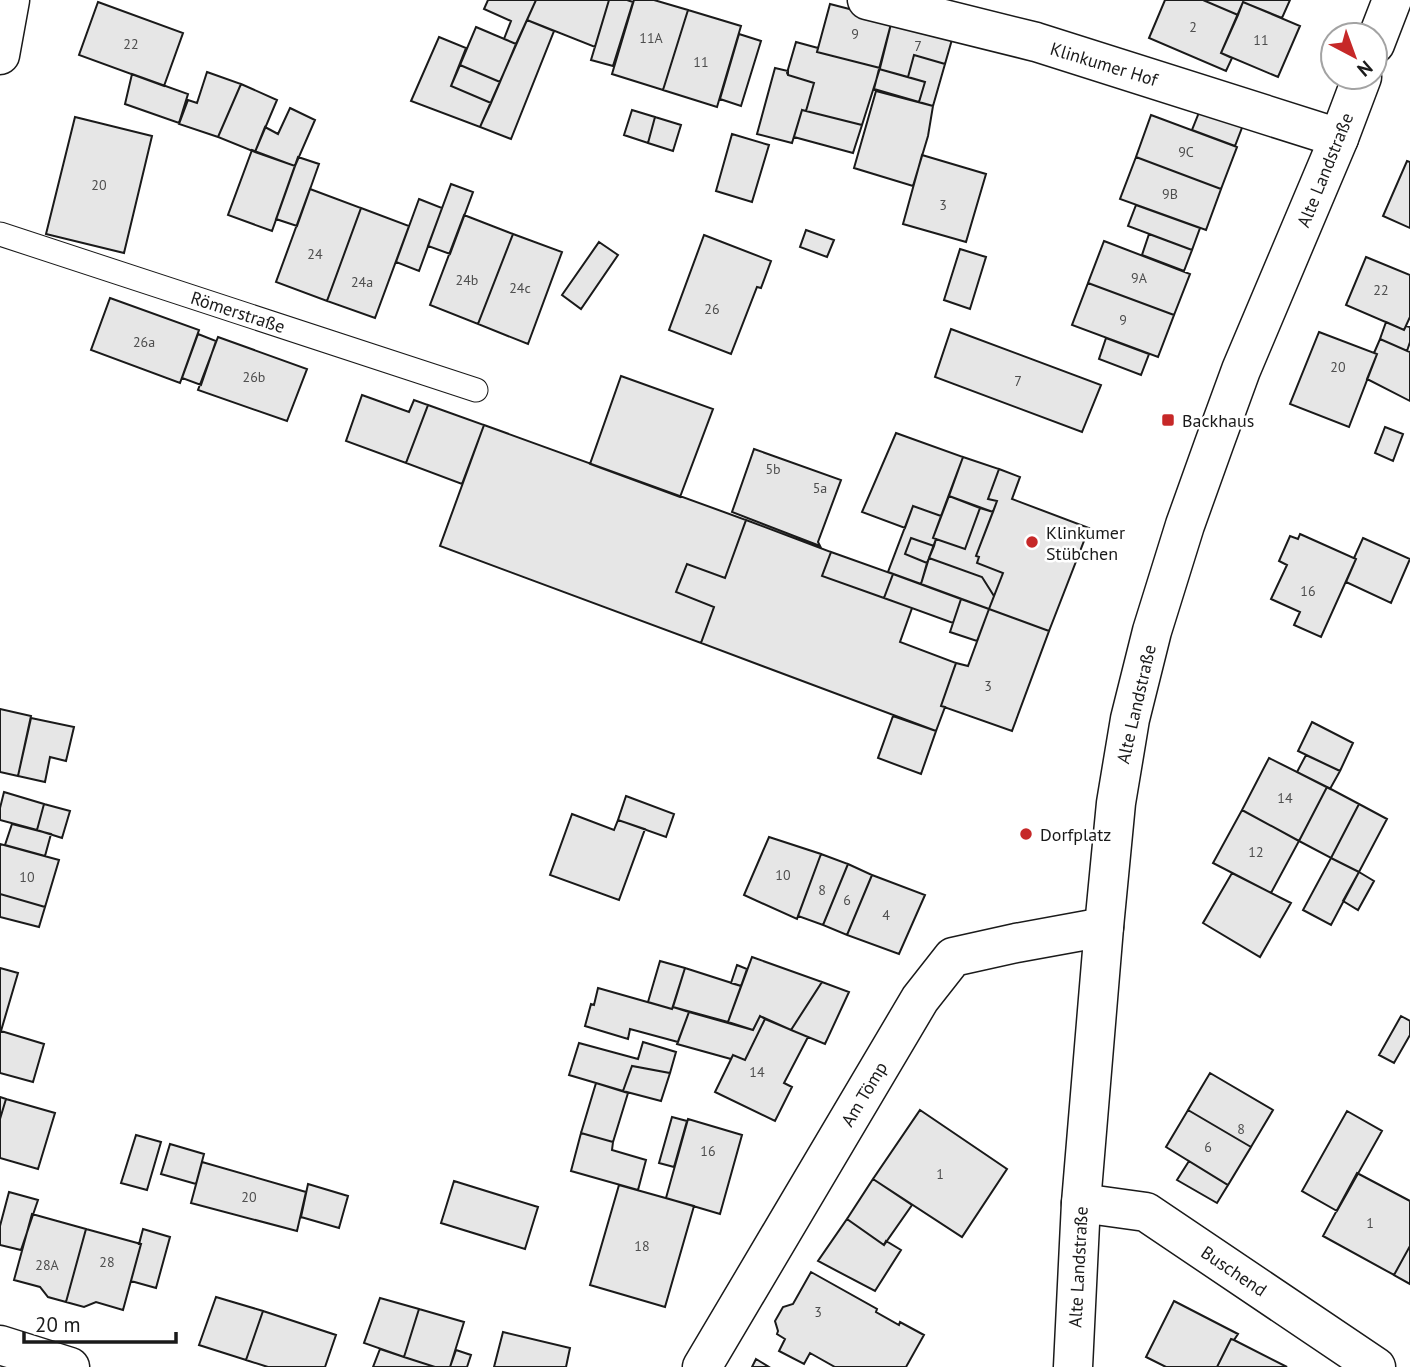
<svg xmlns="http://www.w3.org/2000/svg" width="1410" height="1367" viewBox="0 0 1410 1367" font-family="'PT Sans',sans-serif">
  <rect width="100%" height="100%" fill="#fff"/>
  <path fill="#e6e6e6" stroke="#1a1a1a" stroke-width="2" d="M488,0H536L516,44L504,39L511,21L484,9Z
    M536,0H609L595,47L527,20Z
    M609,0H627L633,2L613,66L591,60Z
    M634,0H654L688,10L663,90L612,74Z
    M1165,0H1203L1238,15L1221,53L1232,58L1226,71L1149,38Z
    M1203,0H1290L1282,18L1243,2L1238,15Z
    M98,2L183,33L164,86L79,55Z
    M1243,2L1300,26L1278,77L1221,53Z
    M830,4L892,20L880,68L817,52Z
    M688,10L741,26L717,107L663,90Z
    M527,20L554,31L511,139L480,127Z
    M892,20L953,36L945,64L914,55L908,77L879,69Z
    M476,27L516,44L500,82L460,65Z
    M739,34L761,41L741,106L720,99Z
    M439,37L466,48L451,86L491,103L480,127L411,101Z
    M796,42L818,48L817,52L880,68L862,125L806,111L814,83L788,75L787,73Z
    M914,55L945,64L933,106L919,102L925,82L908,77Z
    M460,65L500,82L491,103L451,86Z
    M775,68L788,71V75L814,83L806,111L802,110L792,143L757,134Z
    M879,69L925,82L919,102L874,89Z
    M207,72L241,84L218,137L179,124L188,100L197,103Z
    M132,74L188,94L179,123L125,104Z
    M241,84L277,100L255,152L218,137Z
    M876,91L933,106L928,136L913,186L854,168Z
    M290,108L315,120L295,166L255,152L265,127L278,134Z
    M632,110L655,117L648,143L624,135Z
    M802,110L862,125L853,153L794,137Z
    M1200,110L1243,125L1235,146L1192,130Z
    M1151,115L1237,147L1221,189L1136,157Z
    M75,117L152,136L124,253L46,234Z
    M655,117L681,125L673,151L648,143Z
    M732,134L769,145L752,202L716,191Z
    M252,150L295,166L272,231L228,215Z
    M922,155L986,174L966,242L903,224Z
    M298,157L319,164L297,226L276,219Z
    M1136,157L1221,189L1206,230L1120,199Z
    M1407,161L1410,162V228L1383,216Z
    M451,184L473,192L450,254L428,246Z
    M310,189L361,208L327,301L276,282Z
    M419,199L442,208L419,271L396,262Z
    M1136,205L1200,228L1192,250L1128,226Z
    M361,208L409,226L375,318L327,301Z
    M464,215L513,234L478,324L430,305Z
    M806,230L834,240L827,257L800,247Z
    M513,234L562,252L528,344L478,324Z
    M1149,234L1192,250L1184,271L1142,255Z
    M704,235L771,261L761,288L757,287L731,354L669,330Z
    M1104,241L1190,274L1174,315L1088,283Z
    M599,242L618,255L581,309L562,295Z
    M960,249L986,257L970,309L944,300Z
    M1366,257L1410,275V317L1404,330L1346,305Z
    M1088,283L1174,315L1158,357L1072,325Z
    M110,298L199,330L180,383L91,350Z
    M1386,322L1404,330L1406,326L1410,327V342L1407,351L1380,339Z
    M951,329L1101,385L1082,432L935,377Z
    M1319,332L1377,354L1349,427L1290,404Z
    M198,334L216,341L201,385L182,378Z
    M218,337L307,369L287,421L198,390Z
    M1106,338L1149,354L1141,375L1099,359Z
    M1380,339L1410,352V401L1367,379L1377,354L1374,353Z
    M621,376L713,409L680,497L590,464Z
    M362,395L409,412L414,400L428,405L406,463L346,441Z
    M428,405L484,425L462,484L406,463Z
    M484,425L746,520L725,578L687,564L676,592L714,607L701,643L440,546Z
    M1385,427L1403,434L1393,461L1375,453Z
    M896,433L963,457L941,516L913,506L905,528L862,512Z
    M754,449L841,480L818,542L820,546L732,512Z
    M963,457L999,469L988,499L997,501L993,512L949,496Z
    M999,469L1020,477L1012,499L1089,528L1049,631L989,609L1003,573L977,563L979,557L976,556L997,501L988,499Z
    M949,496L980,508L965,549L933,538Z
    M913,506L941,516L933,538L936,539L934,546L911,538L905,554L927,563L921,584L888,572Z
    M980,508L993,512L976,556L979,557L977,563L1003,573L994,596L982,577L929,558L936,539L965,549Z
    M746,520L831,552L822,576L912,608L900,642L956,663L941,706L945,707L936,731L701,643L714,607L676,592L687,564L725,578Z
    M1300,534L1356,559L1321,637L1294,625L1300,612L1271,599L1287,565L1279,561L1290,536L1298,539Z
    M911,538L934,546L927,563L905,554Z
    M1363,538L1410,559L1391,603L1346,582L1356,559L1354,558Z
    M831,552L893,574L884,598L822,576Z
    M929,558L982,577L994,596L989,609L921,584Z
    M893,574L961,599L953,623L884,598Z
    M961,599L989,609L977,641L950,632Z
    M989,609L1049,631L1012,731L941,706L956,663L968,666Z
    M0,709L31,716L18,776L0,772Z
    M893,716L936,731L921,774L878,758Z
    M31,718L74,727L66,761L50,757L45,782L18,776Z
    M1312,722L1353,743L1340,771L1298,751Z
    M1306,755L1340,771L1330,789L1297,772Z
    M1269,758L1327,787L1299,841L1242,810Z
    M1327,787L1359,804L1331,858L1299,841Z
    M4,792L44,804L37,830L0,820V808Z
    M626,796L674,814L666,837L618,820Z
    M44,804L70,811L62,838L37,830Z
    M1359,804L1387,819L1359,872L1331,858Z
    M1242,810L1299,841L1271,893L1213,863Z
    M572,814L614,830L618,820L645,829L619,900L550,875Z
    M12,824L51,834L45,856L5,845Z
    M769,837L821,854L797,919L744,895Z
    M0,844L59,860L45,907L0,894Z
    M821,854L848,864L823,925L798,916Z
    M1331,858L1359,872L1331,925L1303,910Z
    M848,864L872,875L847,935L823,925Z
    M1359,872L1374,881L1358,910L1343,901Z
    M1232,873L1291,903L1260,957L1203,923Z
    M872,875L925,895L899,954L847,935Z
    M0,894L45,907L39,927L0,917Z
    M752,957L822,982L791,1030L760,1016L753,1030L728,1022Z
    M660,961L685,968L672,1009L648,1002Z
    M737,965L747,969L741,986L731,983Z
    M0,968L18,973L1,1031L44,1044L33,1082L0,1073Z
    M685,968L741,986L728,1022L673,1007Z
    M822,982L849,992L825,1044L791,1030Z
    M598,988L672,1009L673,1007L689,1012L678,1042L630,1029L628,1039L585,1026L591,1004L594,1005Z
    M689,1012L753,1030L760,1016L765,1019L745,1060L733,1055L731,1059L677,1044Z
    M1401,1016L1410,1021V1035L1394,1063L1379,1055Z
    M765,1019L808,1037L784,1083L792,1087L775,1121L715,1092L733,1055L745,1060Z
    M643,1042L676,1052L670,1073L632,1066L623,1091L569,1075L579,1043L638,1059Z
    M632,1066L670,1073L661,1101L623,1091Z
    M1210,1073L1273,1110L1251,1147L1188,1110Z
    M596,1083L628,1093L613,1142L581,1133Z
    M0,1097L6,1099L0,1119Z
    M6,1099L55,1113L38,1169L0,1158V1119Z
    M920,1110L1007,1169L962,1237L873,1179Z
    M1188,1110L1251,1147L1228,1185L1166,1147Z
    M1347,1111L1382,1131L1337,1211L1302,1191Z
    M672,1117L687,1121L674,1167L659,1163Z
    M688,1119L742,1135L720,1214L666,1198Z
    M581,1133L613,1142L612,1150L646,1160L638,1190L571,1171Z
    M136,1135L161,1142L147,1190L121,1183Z
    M170,1144L204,1154L196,1184L161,1174Z
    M1189,1161L1228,1185L1217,1203L1177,1180Z
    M202,1162L306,1192L297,1231L191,1203Z
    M1357,1173L1410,1201V1246L1394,1275L1323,1236Z
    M873,1179L912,1205L884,1245L847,1219Z
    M454,1181L538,1207L525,1249L441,1223Z
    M308,1184L348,1196L339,1228L301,1217Z
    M619,1185L694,1206L665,1307L590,1285Z
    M9,1192L38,1200L21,1250L0,1245V1226Z
    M32,1214L86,1229L66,1302L48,1297L40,1287L14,1280Z
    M847,1219L884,1245L886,1241L901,1250L875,1291L818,1261Z
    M86,1229L141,1244L123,1310L96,1302L84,1307L66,1302Z
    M143,1229L170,1237L156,1288L131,1281L141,1244H139Z
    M1410,1246V1284L1394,1275Z
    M811,1272L877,1309L876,1312L899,1325L900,1322L924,1335L906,1367H835L810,1353L804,1364L779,1351L785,1339L777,1334L778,1331L775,1321L783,1307L793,1304Z
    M216,1297L263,1311L246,1360L199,1345Z
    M380,1298L419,1309L404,1357L364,1343Z
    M1174,1301L1238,1334L1234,1340L1231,1339L1217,1367H1166L1146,1357Z
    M419,1309L464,1322L450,1367H435L404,1357Z
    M263,1311L336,1335L325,1367H268L246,1360Z
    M503,1332L570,1348L566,1367H494Z
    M1231,1339L1234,1340L1287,1367H1217Z
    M380,1349L404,1357L435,1367H373Z
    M456,1350L471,1355L467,1367H450Z
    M756,1359L769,1367H752Z"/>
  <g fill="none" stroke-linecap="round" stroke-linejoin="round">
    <g stroke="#1a1a1a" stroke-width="25">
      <path id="lane" d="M0,234L476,390"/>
    </g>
    <g stroke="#1a1a1a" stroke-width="41">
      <path id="street" d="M867,0L1036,42L1339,138
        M0,55L10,0
        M1081,1203L1146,1212L1376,1367
        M0,1345L70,1367
        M702,1367L920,999L953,957L1016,943L1104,927"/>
    </g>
    <g stroke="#1a1a1a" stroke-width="41">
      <path id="secondary" d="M1375,44L1392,0
        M1073,1367L1081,1203L1104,927L1116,803L1130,719L1152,631L1185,525L1214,444L1241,370L1339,138L1362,77"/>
    </g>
    <use href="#lane" stroke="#fff" stroke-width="23"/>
    <use href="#street" stroke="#fff" stroke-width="38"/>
    <use href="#secondary" stroke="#fff" stroke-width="38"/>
  </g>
  <g fill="#c62828" stroke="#fff" stroke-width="2.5">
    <rect x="1161" y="413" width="14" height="14" rx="3.5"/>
    <circle cx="1032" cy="542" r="7"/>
    <circle cx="1026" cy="834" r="7"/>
  </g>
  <g text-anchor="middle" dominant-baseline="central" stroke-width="5" stroke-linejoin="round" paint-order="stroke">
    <g font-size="14" fill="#4d4d4d">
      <text x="1193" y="27">2</text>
      <text x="855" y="34">9</text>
      <text x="651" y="38">11A</text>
      <text x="1261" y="40">11</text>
      <text x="131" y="44">22</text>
      <text x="918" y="46">7</text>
      <text x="701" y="62">11</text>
      <text x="1186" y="152">9C</text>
      <text x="99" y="185">20</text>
      <text x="1170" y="194">9B</text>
      <text x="943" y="205">3</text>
      <text x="315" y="254">24</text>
      <text x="1139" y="278">9A</text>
      <text x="467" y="280">24b</text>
      <text x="362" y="282">24a</text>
      <text x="520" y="288">24c</text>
      <text x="1381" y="290">22</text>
      <text x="712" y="309">26</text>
      <text x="1123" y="320">9</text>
      <text x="144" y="342">26a</text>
      <text x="1338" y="367">20</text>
      <text x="254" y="377">26b</text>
      <text x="1018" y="381">7</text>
      <text x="773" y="469">5b</text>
      <text x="820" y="488">5a</text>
      <text x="1308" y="591">16</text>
      <text x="988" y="686">3</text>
      <text x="1285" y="798">14</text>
      <text x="1256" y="852">12</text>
      <text x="783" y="875">10</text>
      <text x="27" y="877">10</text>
      <text x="822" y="890">8</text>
      <text x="847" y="900">6</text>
      <text x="886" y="915">4</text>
      <text x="757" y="1072">14</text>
      <text x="1241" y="1129">8</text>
      <text x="1208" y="1147">6</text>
      <text x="708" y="1151">16</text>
      <text x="940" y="1174">1</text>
      <text x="249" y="1197">20</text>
      <text x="1370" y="1223">1</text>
      <text x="642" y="1246">18</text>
      <text x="107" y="1262">28</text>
      <text x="47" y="1265">28A</text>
      <text x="818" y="1312">3</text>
    </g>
    <g font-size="18" fill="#1a1a1a" stroke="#fff">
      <text transform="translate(1104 64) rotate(17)">Klinkumer Hof</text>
      <text transform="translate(1325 170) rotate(-68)">Alte Landstraße</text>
      <text transform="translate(238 312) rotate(18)">Römerstraße</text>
      <text transform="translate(1136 704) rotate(-77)">Alte Landstraße</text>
      <text transform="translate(864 1094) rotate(-59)">Am Tömp</text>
      <text transform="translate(1078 1267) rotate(-87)">Alte Landstraße</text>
      <text transform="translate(1234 1271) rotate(34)">Buschend</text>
    </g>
    <g font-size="18" fill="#1a1a1a" stroke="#fff" text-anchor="start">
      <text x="1182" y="420">Backhaus</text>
      <text x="1046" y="532">Klinkumer<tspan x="1046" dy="21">Stübchen</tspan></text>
      <text x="1040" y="834">Dorfplatz</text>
    </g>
  </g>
  <g transform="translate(1354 56) rotate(139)"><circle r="33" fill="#ffffff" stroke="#a3a3a3" stroke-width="2"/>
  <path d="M0-5L12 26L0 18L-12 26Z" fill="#c62828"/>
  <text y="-10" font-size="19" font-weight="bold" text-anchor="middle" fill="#1a1a1a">N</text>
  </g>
  <path d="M24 1332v10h152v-10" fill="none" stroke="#1a1a1a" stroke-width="3.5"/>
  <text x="35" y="1332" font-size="21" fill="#1a1a1a" stroke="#ffffff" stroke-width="5" paint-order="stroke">20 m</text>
</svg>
